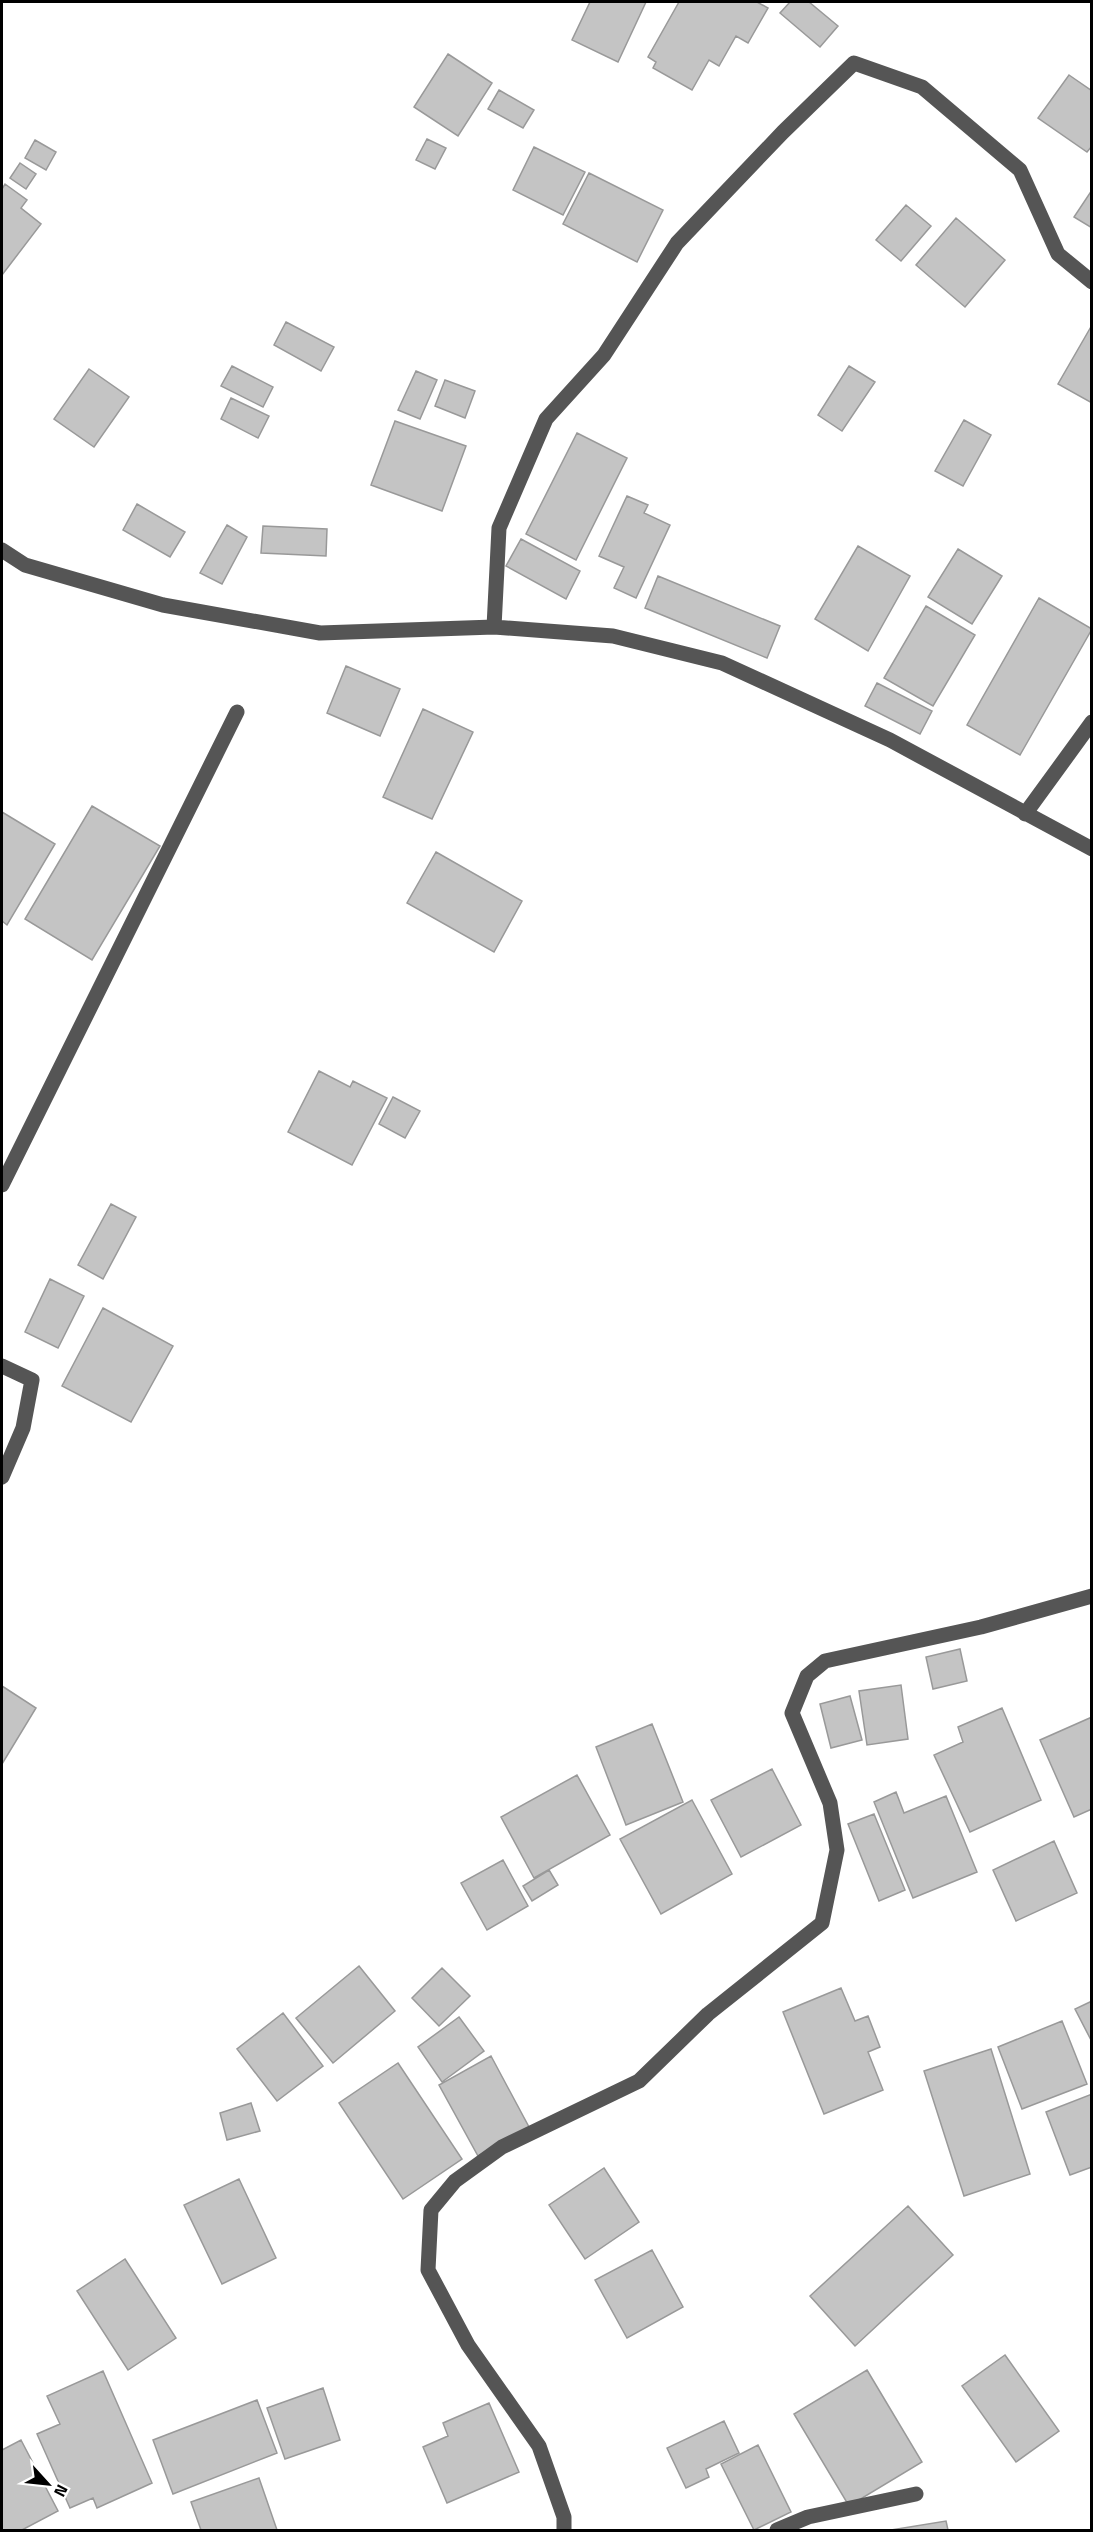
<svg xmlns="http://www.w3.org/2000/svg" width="1093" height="2532" viewBox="0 0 1093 2532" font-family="'Titillium Web',sans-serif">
  <rect width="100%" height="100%" fill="#fff"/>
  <path fill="#c4c4c4" stroke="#999" stroke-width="1.5" d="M590,2H646L618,62L572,40Z
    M679,2H757L768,8L748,43L736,36L719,66L709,60L692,90L653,68L656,62L648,57Z
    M790,2H809L838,26L820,47L780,13Z
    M448,54L492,83L458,136L414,107Z
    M1069,75L1092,91V146L1087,152L1038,118Z
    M499,90L534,110L523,128L488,109Z
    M427,139L446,148L435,169L416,160Z
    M35,140L56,152L46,170L25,158Z
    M534,147L585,172L563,215L513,190Z
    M20,163L36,174L26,189L10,178Z
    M589,173L663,210L637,262L563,224Z
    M5,184L27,200L21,208L41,224L2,275V189Z
    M1092,190V228L1074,217Z
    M906,205L931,226L901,261L876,240Z
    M956,218L1005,260L965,307L916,265Z
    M286,322L334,347L321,371L274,345Z
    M1092,325V403L1058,384Z
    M232,366L273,387L263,407L221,386Z
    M849,366L875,382L842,431L818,415Z
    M89,369L129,397L94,447L54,419Z
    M416,371L437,380L420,419L398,410Z
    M445,380L475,391L465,418L435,406Z
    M231,398L269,416L258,438L221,419Z
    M964,420L991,435L963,486L935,471Z
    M395,421L466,446L442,511L371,485Z
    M577,433L627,458L576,560L526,534Z
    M627,496L648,505L644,513L670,525L636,598L614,588L624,567L599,556Z
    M137,504L185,532L170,557L123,530Z
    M227,525L247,537L222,584L200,573Z
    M263,526L327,529L326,556L261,553Z
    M521,539L580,571L566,599L506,566Z
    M858,546L910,576L868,651L815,619Z
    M958,549L1002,576L972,624L928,597Z
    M658,576L780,626L767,658L645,608Z
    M1039,598L1092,629L1020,755L967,725Z
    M926,606L975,635L933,706L884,678Z
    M346,666L400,689L380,736L327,713Z
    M877,683L932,711L920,734L865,706Z
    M423,709L473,732L432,819L383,797Z
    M92,806L160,846L92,960L25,919Z
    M2,812L55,844L7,925L2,921Z
    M436,852L522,901L494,952L407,903Z
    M319,1071L350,1087L353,1081L387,1098L352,1165L288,1132Z
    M393,1097L420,1111L405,1138L379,1124Z
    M111,1204L136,1217L103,1279L78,1265Z
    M50,1279L84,1296L58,1348L25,1332Z
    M103,1308L173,1346L131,1422L62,1386Z
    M960,1649L967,1681L933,1689L926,1657Z
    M901,1685L908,1739L867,1745L859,1691Z
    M2,1686L36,1708L2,1764Z
    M850,1696L862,1740L831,1748L820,1704Z
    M1002,1708L1041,1800L970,1832L934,1755L963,1742L958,1727Z
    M1092,1717V1809L1074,1817L1040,1740Z
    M652,1724L683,1802L626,1825L596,1747Z
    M772,1769L801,1825L741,1857L711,1800Z
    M577,1775L610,1835L534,1878L501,1817Z
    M896,1792L904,1813L946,1796L977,1872L913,1898L874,1802Z
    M692,1800L732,1874L661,1914L620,1839Z
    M874,1814L905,1890L879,1901L848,1824Z
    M1054,1841L1077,1893L1016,1921L993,1870Z
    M503,1860L528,1906L487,1930L461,1883Z
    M549,1870L558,1885L532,1901L523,1886Z
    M359,1966L395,2011L333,2063L296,2018Z
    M442,1968L470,1996L439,2026L412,1998Z
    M841,1988L855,2021L868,2016L880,2047L868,2052L883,2090L824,2114L783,2012Z
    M1092,2001V2042L1075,2009Z
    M283,2013L323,2066L277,2101L237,2049Z
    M459,2017L484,2051L442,2082L418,2047Z
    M1062,2021L1087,2084L1022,2109L998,2047Z
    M991,2049L1030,2174L964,2196L924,2071Z
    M491,2056L529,2127L478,2156L439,2085Z
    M398,2063L462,2159L403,2199L339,2103Z
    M1092,2094V2167L1070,2175L1046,2112Z
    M251,2103L260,2131L227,2140L220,2113Z
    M604,2168L639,2222L585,2259L549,2205Z
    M239,2179L276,2258L222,2284L184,2205Z
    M908,2206L953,2255L855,2346L810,2296Z
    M652,2250L683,2307L627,2338L595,2280Z
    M125,2259L176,2338L128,2370L77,2291Z
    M1005,2355L1059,2431L1016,2462L962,2386Z
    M867,2370L922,2462L849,2506L794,2414Z
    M103,2371L152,2483L97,2508L93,2498L70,2508L37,2434L60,2424L47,2396Z
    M323,2388L340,2440L285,2459L267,2408Z
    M257,2400L277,2453L173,2494L153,2440Z
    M489,2403L519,2472L447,2503L423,2447L448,2436L443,2423Z
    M724,2421L739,2453L706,2469L709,2477L686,2488L667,2448Z
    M21,2440L58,2511L22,2530H2V2450Z
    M758,2445L791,2512L754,2530L721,2464Z
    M259,2478L277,2530H201L191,2502Z
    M946,2521L948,2530H891Z"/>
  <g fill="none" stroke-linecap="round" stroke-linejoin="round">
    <path stroke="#555" stroke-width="15" d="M2,550L25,565L163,605L320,633L494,627L613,636L722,663L890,740L1092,849
      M494,627L499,528L546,419L604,355L677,243L783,132L854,63L922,87L1020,170L1058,254L1092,282
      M1025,814L1092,722
      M2,1185L237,712
      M2,1366L32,1380L23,1428L2,1477
      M564,2530V2517L539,2446L468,2345L428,2270L431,2210L455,2181L502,2147L639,2081L708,2014L822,1923L837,1850L830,1803L792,1713L807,1676L825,1661L981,1627L1092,1596
      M777,2530L808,2517L916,2494"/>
  </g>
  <rect width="1093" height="2532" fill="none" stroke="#000000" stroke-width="6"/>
  <g transform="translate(48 2484) rotate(117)" stroke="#ffffff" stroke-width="4.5" paint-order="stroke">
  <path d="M0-4.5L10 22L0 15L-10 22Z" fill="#000000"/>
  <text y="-9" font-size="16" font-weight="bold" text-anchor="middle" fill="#000000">N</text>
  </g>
</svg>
